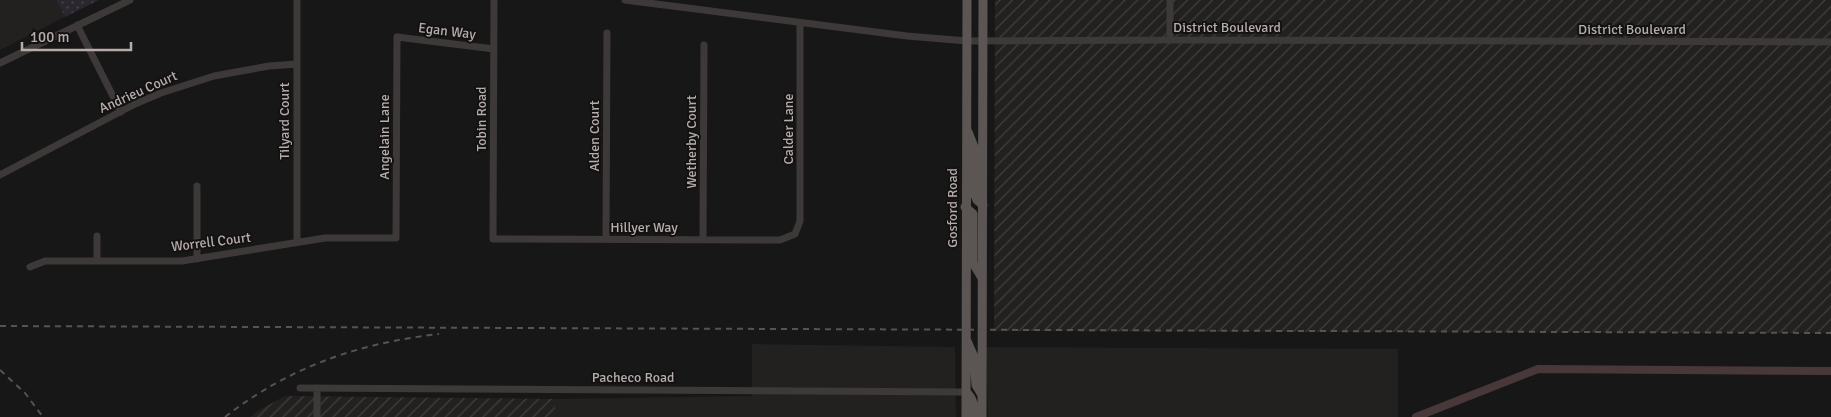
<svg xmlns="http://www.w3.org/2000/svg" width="1831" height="417" viewBox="0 0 1831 417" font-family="Signika,sans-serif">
  <defs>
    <pattern id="industrial-furrows" width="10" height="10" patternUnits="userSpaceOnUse" patternTransform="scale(1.25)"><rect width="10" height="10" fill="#222120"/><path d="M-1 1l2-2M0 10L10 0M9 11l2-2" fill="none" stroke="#403f3e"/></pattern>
    <pattern id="grass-dots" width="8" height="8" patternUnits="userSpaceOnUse" patternTransform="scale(1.25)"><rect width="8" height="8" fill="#2b272f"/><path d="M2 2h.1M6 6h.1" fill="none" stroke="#48444a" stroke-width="1.8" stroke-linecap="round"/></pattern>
  </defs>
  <rect width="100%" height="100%" fill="#181717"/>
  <path fill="#222120" d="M0,0H56L65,17L0,50Z
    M752,344L955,347L956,417H555V399L752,396Z
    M986,347L1398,349V417H988Z"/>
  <path fill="url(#industrial-furrows)" d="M995,0H1831V333L994,331Z
    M285,396L555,399V417H250L256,412Z"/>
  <path fill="url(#grass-dots)" d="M56,0H99L65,17Z"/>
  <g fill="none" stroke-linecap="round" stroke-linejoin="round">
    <path stroke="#48383a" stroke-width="8" d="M1416,417L1538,369L1831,371"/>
    <path stroke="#3d3938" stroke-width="7" d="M494,0L493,239L780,240L795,234L800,221V23
      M625,0L907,36L967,41L1170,40L1831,42
      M77,25L121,112
      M1170,40V0
      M0,63L130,0
      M0,175L135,104L161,93L214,76L269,66L297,64
      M606,239L607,33
      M703,239L704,45
      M297,242V0
      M197,259V186
      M97,260V236
      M30,267L45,261H182L325,238H396L397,37L494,49
      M300,388L966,392
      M317,417V388"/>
    <path stroke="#5b5654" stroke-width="9" d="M968,132L974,147V193L977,200L983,205
      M965,207L973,214V263L982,278
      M967,341L974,357L976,385L982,395
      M966,392C974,399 974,407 974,417
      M966,417L967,0
      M982,417L983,0"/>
    <path stroke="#585251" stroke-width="2" stroke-dasharray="6 5" stroke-linecap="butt" d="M0,326L1831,333
      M0,370L25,393L43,417
      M225,417C289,367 359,343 439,334"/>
  </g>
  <g text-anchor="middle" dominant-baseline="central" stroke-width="4" stroke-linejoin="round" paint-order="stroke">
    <g font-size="14" fill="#b7acaa" stroke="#131212">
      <text x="1227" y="27">District Boulevard</text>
      <text x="1632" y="29">District Boulevard</text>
      <text transform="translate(447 31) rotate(7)">Egan Way</text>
      <text transform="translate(138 92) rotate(-24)">Andrieu Court</text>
      <text transform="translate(481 119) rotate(-90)">Tobin Road</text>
      <text transform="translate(284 121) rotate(-90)">Tilyard Court</text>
      <text transform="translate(788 129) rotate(-90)">Calder Lane</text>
      <text transform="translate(594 136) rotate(-90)">Alden Court</text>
      <text transform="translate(384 137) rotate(-90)">Angelain Lane</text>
      <text transform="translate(691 142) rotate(-90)">Wetherby Court</text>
      <text transform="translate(952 208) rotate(-90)">Gosford Road</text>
      <text x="644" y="227">Hillyer Way</text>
      <text transform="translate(211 242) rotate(-7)">Worrell Court</text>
      <text x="633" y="377">Pacheco Road</text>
    </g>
  </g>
  <path d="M22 42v8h109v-8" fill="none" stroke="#b7acaa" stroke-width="2.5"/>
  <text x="30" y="42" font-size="15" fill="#b7acaa" stroke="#131212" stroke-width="4" paint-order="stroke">100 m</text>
</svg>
